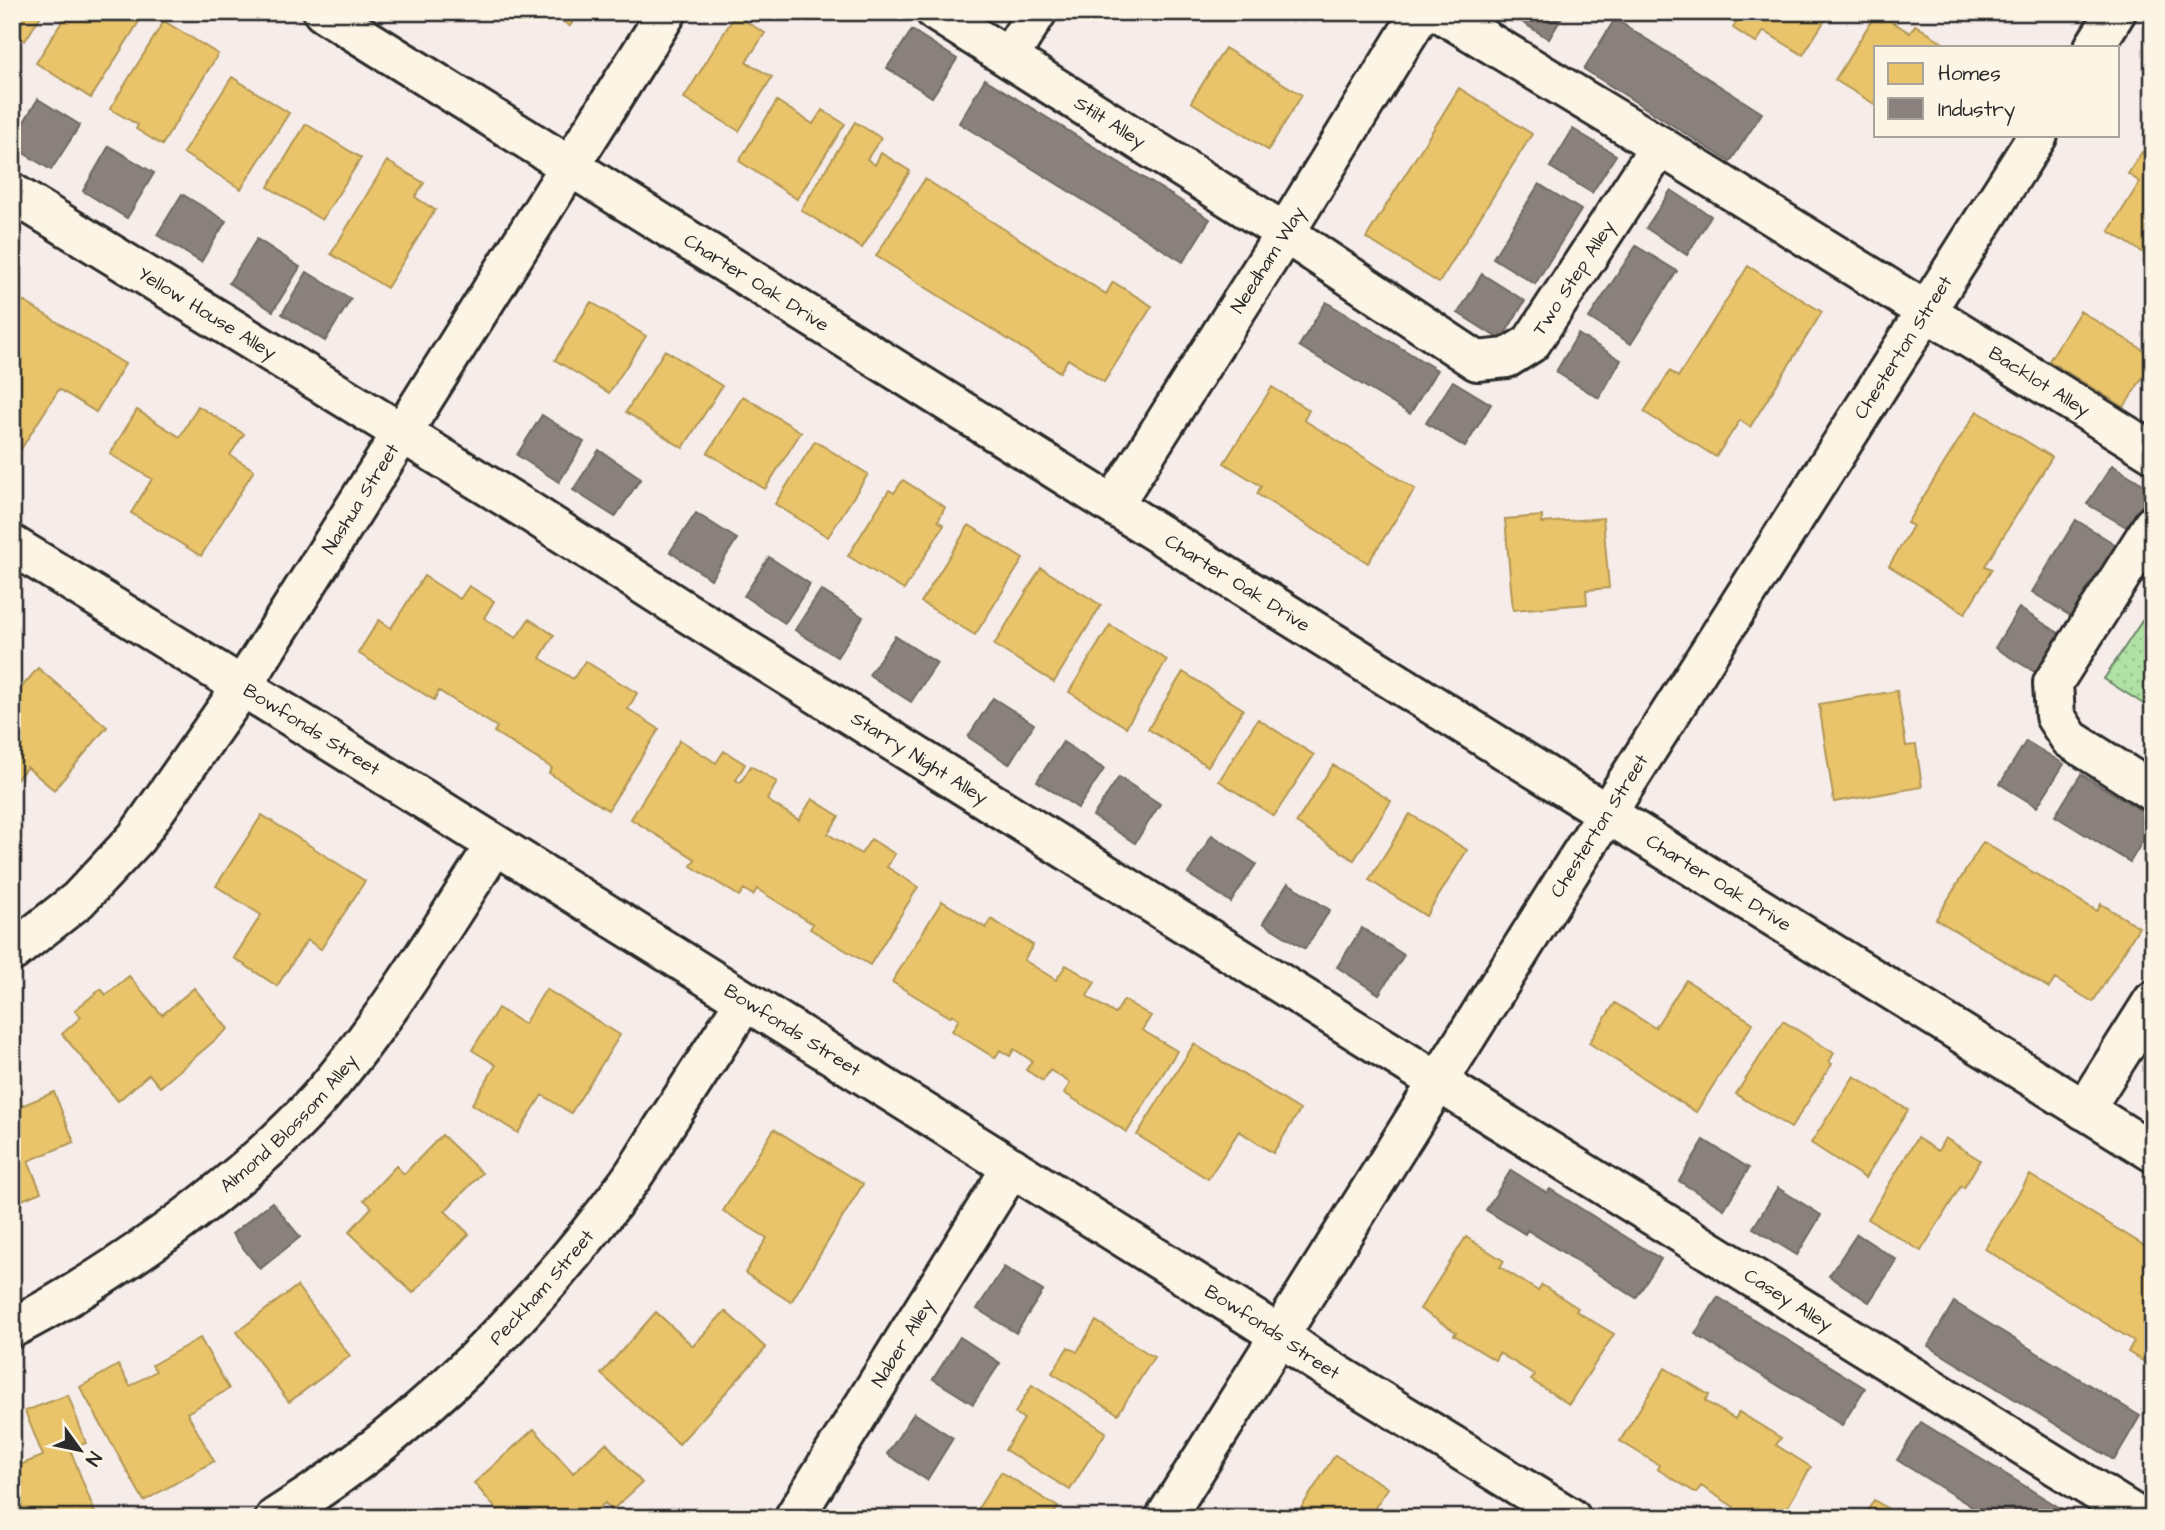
<svg xmlns="http://www.w3.org/2000/svg" width="2165" height="1530" viewBox="0 0 2165 1530" font-family="'Architects Daughter',sans-serif">
  <defs>
    <pattern id="park-dots" width="8" height="8" patternUnits="userSpaceOnUse" patternTransform="scale(1.75)"><rect width="8" height="8" fill="#afe2a4"/><path d="M2 2h.1M6 6h.1" fill="none" stroke="#97c28d" stroke-width="1.8" stroke-linecap="round"/></pattern>
  </defs>
  <rect width="100%" height="100%" fill="#f6ece9"/>
  <filter id="ink" filterUnits="userSpaceOnUse"><feTurbulence type="fractalNoise" baseFrequency=".0143" numOctaves="2"/><feDisplacementMap in="SourceGraphic" scale="14" xChannelSelector="R" yChannelSelector="G"/><feConvolveMatrix kernelMatrix="1 2 1 2 8 2 1 2 1" color-interpolation-filters="sRGB"/></filter>
  <g filter="url(#ink)">
    <path fill="url(#park-dots)" stroke="#6d8668" stroke-width="2" d="M2149,610L2153,612V710L2104,679Z"/>
    <path fill="#e9c46a" stroke="#b09657" stroke-width="2" d="M12,12H43L25,41L12,33Z
      M68,12H145L91,98L36,63Z
      M548,12H579L570,26Z
      M1730,12H1830L1803,55L1764,31L1756,43L1733,28L1739,18Z
      M1877,12L1910,33L1915,25L1942,42L1939,47H1876V105L1835,80Z
      M735,15L765,33L746,62L772,77L739,131L684,98Z
      M164,21L218,54L162,145L136,129L138,125L110,109Z
      M1225,48L1302,95L1268,150L1191,102Z
      M232,77L289,113L241,189L183,153Z
      M1459,88L1532,134L1439,283L1366,238Z
      M777,101L813,124L822,110L845,124L797,199L739,161Z
      M855,122L881,138L867,159L875,165L881,153L910,171L862,248L801,210Z
      M306,124L361,158L322,220L268,187Z
      M2142,152L2153,159V259L2109,231L2140,182L2128,174Z
      M387,161L424,183L415,197L435,210L387,288L331,254Z
      M925,179L1106,294L1113,282L1152,306L1104,382L1068,359L1060,372L876,256Z
      M1748,266L1822,312L1750,427L1740,420L1716,457L1644,412L1670,371L1678,377Z
      M12,294L125,364L96,412L59,389L21,449L12,443Z
      M591,302L646,336L609,393L555,360Z
      M2080,311L2153,356V361L2124,407L2049,361Z
      M665,350L722,386L683,448L626,412Z
      M1272,387L1309,410L1304,420L1415,489L1368,563L1257,494L1261,486L1224,463Z
      M743,396L801,432L765,489L708,453Z
      M198,406L244,434L230,455L254,470L201,556L131,513L152,479L110,454L137,410L180,437Z
      M1977,411L2052,457L1985,566L1992,569L1965,613L1889,566L1913,526L1907,523Z
      M815,441L868,474L828,537L775,504Z
      M903,480L945,507L938,521L944,525L904,590L848,556L889,490L894,493Z
      M1542,516V523L1603,518L1609,588L1586,590L1587,604L1513,610L1505,519Z
      M969,525L1023,559L975,635L921,602Z
      M1041,568L1101,605L1054,682L994,645Z
      M424,576L460,599L469,586L494,601L484,618L516,638L529,619L554,635L540,658L573,679L585,661L637,693L628,709L659,729L608,810L549,773L552,768L494,732L497,727L439,691L434,700L358,653L379,620L391,628Z
      M1110,625L1167,660L1126,727L1069,692Z
      M38,668L107,727L54,790L27,767L12,785V680L21,688Z
      M1183,672L1243,709L1208,766L1148,729Z
      M1897,691L1906,746L1916,745L1922,787L1834,802L1819,704Z
      M1258,719L1314,755L1274,816L1219,781Z
      M680,740L716,763L724,751L745,764L736,780L740,783L751,766L777,782L767,800L799,820L812,799L839,816L828,834L861,854L871,839L895,854L887,867L918,887L870,965L810,929L813,924L757,889L753,895L744,889L739,896L691,866L695,859L631,819Z
      M1333,765L1391,801L1354,860L1296,823Z
      M1410,814L1467,850L1426,916L1369,880Z
      M262,815L365,881L321,949L307,940L277,986L234,958L261,915L216,886Z
      M1983,842L2097,911L2101,904L2139,927L2093,1002L2055,979L2049,988L1936,919Z
      M942,901L986,928L991,919L1033,945L1024,960L1056,980L1066,965L1095,982L1087,996L1115,1014L1124,1000L1151,1016L1142,1030L1177,1051L1127,1132L1064,1093L1070,1083L1050,1070L1043,1081L1026,1070L1032,1061L1014,1049L1010,1056L1000,1050L995,1058L952,1031L959,1019L952,1014L950,1017L892,982Z
      M129,976L162,1015L194,988L228,1029L160,1087L149,1074L118,1101L62,1034L81,1017L75,1010L101,989L106,995Z
      M1686,980L1753,1023L1696,1112L1589,1043L1615,1003L1655,1028Z
      M546,989L620,1035L571,1113L542,1095L518,1133L472,1104L496,1065L472,1050L498,1008L524,1024Z
      M1783,1021L1834,1053L1829,1062L1832,1064L1791,1128L1736,1094Z
      M1194,1044L1300,1110L1273,1153L1239,1131L1208,1179L1137,1135Z
      M1854,1076L1908,1110L1865,1178L1811,1143Z
      M54,1092L74,1142L28,1161L41,1192L12,1204V1110Z
      M774,1129L863,1184L791,1302L745,1273L767,1238L723,1211Z
      M442,1135L482,1173L445,1211L469,1234L413,1293L349,1232L372,1207L364,1200L396,1166L404,1174Z
      M1917,1138L1938,1151L1945,1138L1980,1160L1964,1188L1961,1186L1921,1251L1868,1219Z
      M2030,1175L2153,1251V1367L2128,1352L2134,1341L1985,1249Z
      M1466,1237L1504,1261L1500,1267L1538,1291L1542,1285L1578,1308L1576,1311L1614,1334L1569,1404L1531,1380L1535,1375L1499,1353L1495,1360L1454,1335L1456,1332L1420,1309Z
      M297,1286L350,1356L289,1402L237,1332Z
      M725,1311L766,1348L679,1444L601,1374L656,1312L693,1346Z
      M1096,1321L1154,1357L1118,1414L1052,1373L1068,1347L1077,1352Z
      M200,1338L229,1389L187,1413L214,1461L144,1501L80,1387L118,1365L130,1386L156,1371L152,1365Z
      M1665,1368L1709,1395L1705,1401L1735,1419L1739,1412L1781,1438L1776,1445L1811,1467L1781,1518H1738L1730,1513L1734,1507L1701,1486L1696,1493L1657,1469L1659,1465L1620,1441Z
      M1032,1385L1106,1432L1070,1490L1005,1450L1024,1419L1015,1413Z
      M68,1395L86,1443L70,1449L97,1518H12V1468L43,1456L25,1411Z
      M534,1429L573,1473L606,1443L642,1483L612,1510L605,1503L589,1518H504L474,1483Z
      M1335,1455L1388,1488L1368,1518H1299L1296,1516Z
      M1001,1472L1058,1507L1051,1518H972Z
      M1874,1500L1903,1518H1863Z"/>
    <path fill="#8a817c" stroke="#6e6764" stroke-width="2" d="M1506,12H1565L1549,39Z
      M1615,19L1762,113L1730,162L1584,69Z
      M912,30L957,59L932,97L887,68Z
      M985,79L1210,219L1183,262L959,123Z
      M38,99L80,125L51,170L12,146V141Z
      M1573,129L1616,155L1592,193L1550,167Z
      M109,146L154,173L127,218L83,191Z
      M1539,184L1581,210L1535,284L1493,258Z
      M1671,190L1711,216L1687,255L1646,228Z
      M182,194L226,221L201,262L157,235Z
      M257,239L300,267L273,311L229,283Z
      M1636,246L1677,271L1631,344L1589,318Z
      M307,272L351,299L325,341L282,314Z
      M1482,274L1525,301L1501,340L1458,313Z
      M1326,302L1437,370L1410,414L1299,346Z
      M1578,334L1621,360L1599,398L1556,372Z
      M1453,381L1491,404L1465,447L1426,423Z
      M542,415L584,442L559,482L517,455Z
      M599,450L641,478L615,517L573,490Z
      M2112,465L2151,489L2128,528L2087,504Z
      M696,513L737,539L711,579L670,552Z
      M2076,520L2118,546L2074,618L2032,592Z
      M769,557L810,584L785,623L744,596Z
      M821,590L863,617L837,657L795,630Z
      M2019,608L2062,635L2038,674L1995,648Z
      M895,636L937,663L911,702L869,675Z
      M993,698L1034,724L1009,764L968,737Z
      M2026,741L2064,764L2037,807L2000,784Z
      M1063,742L1104,769L1078,808L1037,781Z
      M2081,774L2153,818V824L2130,862L2055,816Z
      M1119,777L1160,804L1135,843L1093,816Z
      M1212,835L1256,864L1231,902L1188,874Z
      M1288,883L1330,910L1305,949L1263,923Z
      M1362,928L1404,955L1379,994L1337,967Z
      M1704,1140L1749,1168L1724,1209L1679,1181Z
      M1511,1170L1547,1193L1550,1189L1661,1259L1636,1298L1527,1230L1525,1234L1486,1210Z
      M1778,1188L1821,1215L1797,1255L1753,1228Z
      M272,1202L300,1237L260,1269L232,1234Z
      M1857,1234L1897,1260L1869,1302L1829,1276Z
      M1004,1267L1043,1291L1016,1333L977,1309Z
      M1718,1297L1865,1388L1842,1425L1695,1334Z
      M1954,1302L2140,1416L2114,1460L1928,1346Z
      M960,1337L1000,1363L973,1404L933,1379Z
      M914,1413L953,1438L927,1480L887,1454Z
      M1921,1422L2070,1514L2068,1518H1990L1897,1460Z"/>
    <g fill="none" stroke-linecap="round" stroke-linejoin="round">
      <g stroke="#2b2b2b" stroke-width="44">
        <g id="minor">
          <path id="s1" d="M323,12L1561,785L2153,1152"/>
          <path id="s2" d="M936,12L1285,233L1477,361L1507,358L1531,343L1660,146"/>
          <path id="s3" d="M1439,12L1660,146L2153,452"/>
          <path d="M2094,47L2116,12"/>
          <path d="M1009,57L1037,12"/>
          <path id="s4" d="M12,193L527,510L686,612L1499,1120L2140,1518"/>
          <path id="s5" d="M1113,505L1285,233L1421,12"/>
          <path d="M2153,525L2053,683L2055,716L2070,739L2153,792"/>
          <path id="s6" d="M12,545L287,714L1235,1307L1279,1335L1314,1360L1571,1518"/>
          <path id="s7" d="M12,952L78,900L136,838L242,687L667,12"/>
          <path d="M2084,1110L2153,1001"/>
          <path id="s8" d="M12,1328C67,1300 119,1266 169,1230C223,1190 276,1147 320,1097C387,1019 440,931 495,845"/>
          <path id="s9" d="M275,1518C413,1432 531,1314 627,1184C642,1164 654,1142 667,1122C693,1081 719,1041 745,1001"/>
          <path id="s10" d="M794,1518L1012,1167"/>
          <path id="s11" d="M1165,1518L1574,865L2038,135"/>
        </g>
      </g>
      <use href="#minor" stroke="#fcf5e5" stroke-width="38"/>
    </g>
  </g>
  <g text-anchor="middle" dominant-baseline="central" stroke-width="7" stroke-linejoin="round" paint-order="stroke">
    <g font-size="19" fill="#2b2b2b" stroke="#fcf5e5">
      <text stroke="none"><textPath href="#s2" startOffset="206">Stilt Alley</textPath></text>
      <text stroke="none"><textPath href="#s5" startOffset="290">Needham Way</textPath></text>
      <text stroke="none"><textPath href="#s2" startOffset="780">Two Step Alley</textPath></text>
      <text stroke="none"><textPath href="#s1" startOffset="511">Charter Oak Drive</textPath></text>
      <text stroke="none"><textPath href="#s4" startOffset="229">Yellow House Alley</textPath></text>
      <text stroke="none"><textPath href="#s11" startOffset="1384">Chesterton Street</textPath></text>
      <text stroke="none"><textPath href="#s3" startOffset="705">Backlot Alley</textPath></text>
      <text stroke="none"><textPath href="#s7" startOffset="576">Nashua Street</textPath></text>
      <text stroke="none"><textPath href="#s1" startOffset="1078">Charter Oak Drive</textPath></text>
      <text stroke="none"><textPath href="#s6" startOffset="352">Bowfonds Street</textPath></text>
      <text stroke="none"><textPath href="#s4" startOffset="1069">Starry Night Alley</textPath></text>
      <text stroke="none"><textPath href="#s11" startOffset="817">Chesterton Street</textPath></text>
      <text stroke="none"><textPath href="#s1" startOffset="1645">Charter Oak Drive</textPath></text>
      <text stroke="none"><textPath href="#s6" startOffset="919">Bowfonds Street</textPath></text>
      <text stroke="none"><textPath href="#s8" startOffset="346">Almond Blossom Alley</textPath></text>
      <text stroke="none"><textPath href="#s9" startOffset="354">Peckham Street</textPath></text>
      <text stroke="none"><textPath href="#s4" startOffset="2093">Casey Alley</textPath></text>
      <text stroke="none"><textPath href="#s6" startOffset="1486">Bowfonds Street</textPath></text>
      <text stroke="none"><textPath href="#s10" startOffset="206">Naber Alley</textPath></text>
    </g>
  </g>
  <rect width="2165" height="1530" fill="none" stroke="#fcf5e5" stroke-width="42"/>
  <rect x="21" y="21" width="2123" height="1488" fill="none" stroke="#2b2b2b" stroke-width="2.5" filter="url(#ink)"/>
  <rect x="1874" y="46" width="245" height="91" fill="#fcf5e5" stroke="#a8a49b" stroke-width="2"/>
  <rect x="1888" y="63" width="35" height="21" fill="#e9c46a" stroke="#a8a49b" stroke-width="2"/>
  <text x="1938" y="80" font-size="21" fill="#2b2b2b">Homes</text>
  <rect x="1888" y="98" width="35" height="21" fill="#8a817c" stroke="#a8a49b" stroke-width="2"/>
  <text x="1938" y="116" font-size="21" fill="#2b2b2b">Industry</text>
  <g transform="translate(80 1450) rotate(123)" stroke="#fcf5e5" stroke-width="5" paint-order="stroke">
  <path d="M0-5L12 26L0 18L-12 26Z" fill="#2b2b2b"/>
  <text y="-10" font-size="19" font-weight="bold" text-anchor="middle" fill="#2b2b2b">N</text>
  </g>
</svg>
